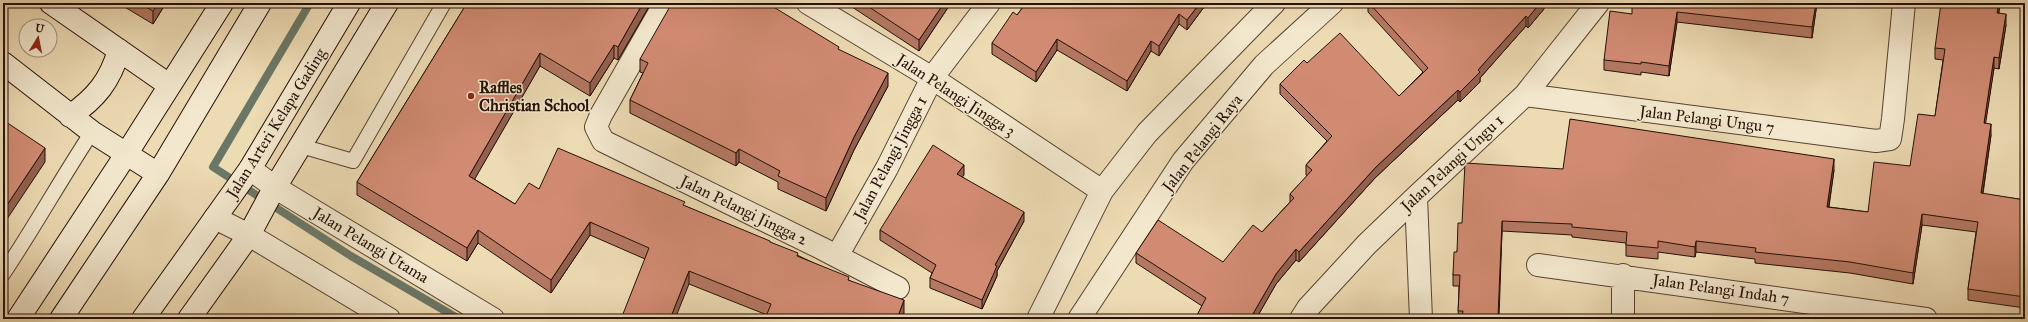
<svg xmlns="http://www.w3.org/2000/svg" width="2028" height="322" viewBox="0 0 2028 322" font-family="'IM FELL Great Primer',serif">
  <rect width="100%" height="100%" fill="#eddbb4"/>
  <filter id="stains"><feTurbulence type="fractalNoise" baseFrequency=".005" numOctaves="4"/><feColorMatrix values="0 0 0 0 .2 0 0 0 0 .09 0 0 0 0 .02 0 0 0 .5 -.17"/></filter>
  <radialGradient id="worn" r=".72"><stop offset=".6" stop-color="#630" stop-opacity="0"/><stop offset="1" stop-color="#630" stop-opacity=".3"/></radialGradient>
  <g fill="none" stroke-linecap="round" stroke-linejoin="round">
    <path stroke="#6b7766" stroke-width="8" d="M310,3L213,167L351,256L459,319"/>
    <g stroke="#574230" stroke-width="16">
      <path id="lane" d="M301,146L353,161L444,3
        M3,274C34,228 61,179 92,132"/>
    </g>
    <g stroke="#574230" stroke-width="24">
      <path id="street" d="M665,3L601,115L596,127L603,141L821,248L898,288
        M808,3L932,78L1102,191
        M1525,95L1876,141L1890,139L1893,119L1904,3
        M250,169L276,188L493,319
        M1416,197L1421,319
        M215,218L249,235L389,319
        M837,256L887,168L932,78L989,3
        M1538,265L1926,319
        M1623,275V319
        M1038,319L1102,191L1147,133L1274,3
        M1079,319L1183,161L1264,65L1332,3
        M1301,319L1308,308L1367,244L1416,197L1525,95L1598,3"/>
    </g>
    <g stroke="#250f04" stroke-width="24">
      <path id="secondary" d="M51,3L169,85
        M3,63L92,132L158,174
        M70,116C96,98 110,81 119,50
        M18,319L127,153L222,3
        M61,319L158,174L260,3
        M143,319L250,169L349,3
        M189,319L249,235L271,194L387,3"/>
    </g>
    <use href="#lane" stroke="#f3e8ce" stroke-width="14"/>
    <use href="#street" stroke="#f3e8ce" stroke-width="22"/>
    <use href="#secondary" stroke="#f3e8ce" stroke-width="22"/>
  </g>
  <path fill="#b47863" stroke="#250f04" d="M118,3H166L153,24Z
    M467,3H651L618,60L614,58L590,96L540,66L474,179L515,204L539,189L685,206L770,242L849,280L904,313L767,315L689,284L645,259L590,235L551,293L478,243L467,261L357,195V182Z
    M846,3H951L919,51Z
    M1026,3H1207L1187,30L1179,24L1159,56L1151,51L1127,91L1057,50L1036,82L992,54V43L1017,15Z
    M1368,3H1546L1544,6V9L1528,28L1526,26L1480,78V82L1460,102L1458,100L1375,178L1299,262L1296,260L1276,284L1256,319H1195L1202,306L1136,263V253L1223,262L1262,232L1290,202V194L1307,176L1306,175V165L1327,141L1280,94V84L1307,63L1399,96L1423,72L1368,12Z
    M1817,3L1812,38L1677,22L1669,76L1641,72V75L1604,70V60L1632,14Z
    M1845,3H1870L1869,6Z
    M2000,3L1999,13L2006,25L1999,69L1994,68L1985,124L1991,135L1983,194L2025,200V308L1968,300V289L1976,232L1922,225L1913,284L1850,273L1755,263V259L1696,252L1695,257L1658,252V259L1626,256V243L1572,237V235L1502,231L1499,318L1503,319H1458L1459,286H1453V275L1462,223L1563,169L1834,170L1829,207L1868,212L1910,166L1935,116L1943,60L1935,59V48Z
    M839,50L888,86L854,150L826,211L778,189V182L739,162L736,166L630,113V100L643,73L640,72V59Z
    M964,175L962,177L1024,221L997,271V276L982,309L930,288V278L932,273L880,240V230Z"/>
  <path fill="#926150" stroke="#250f04" d="M158,3H166L153,24V11Z
    M643,3H651L618,60V47Z
    M944,3H951L919,51V40Z
    M1200,3H1207L1187,30V20Z
    M1540,3H1546L1544,6V9L1528,28V18Z
    M1816,3H1817L1812,38V27Z
    M1999,3H2000L1997,23V13Z
    M1677,12V22L1669,76V66Z
    M1179,14V24L1159,56V46Z
    M2006,14V25L1999,69V58Z
    M1526,16V26L1480,78V82L1460,102V92L1478,70Z
    M1057,39V50L1036,82V72Z
    M1151,41V51L1127,91V81Z
    M614,45V58L590,96V83Z
    M540,53V66L469,189V176Z
    M1994,57V68L1984,134V123Z
    M888,73V86L854,150L826,211V198L854,137Z
    M1458,90V100L1375,178L1299,262V252L1375,168Z
    M1991,124V135L1981,204V193Z
    M45,148V162L3,225V211Z
    M739,149V162L736,166V153Z
    M1834,159V170L1827,217V207Z
    M964,165V175L957,184V174Z
    M1024,212V221L997,271V276L982,309V300L995,265Z
    M1922,214V225L1913,284V273Z
    M1502,221V231L1498,319Z
    M590,222V235L551,293V280Z
    M478,230V243L467,261V248Z
    M1696,241V252L1695,257V247Z
    M1296,249V260L1276,284L1256,319H1250L1276,274Z
    M689,271V284L675,319H670Z
    M904,300V313L902,319H897Z"/>
  <path fill="#d18b73" stroke="#250f04" d="M139,3H158L153,11Z
    M467,3H643L618,47L614,45L590,83L540,53L469,176L515,204L529,183L539,189L558,148L685,202L683,205L770,241V242L798,253L797,256L849,277L848,280L904,300L897,319H765L771,304L689,271L670,319H621L649,248L590,222L551,280L478,230L467,248L357,182Z
    M672,3H767L839,47L838,49L888,73L854,137L826,198L778,176L780,171L739,149L736,153L630,100L648,63L640,59Z
    M863,3H944L919,40Z
    M1026,3H1200L1187,20L1179,14L1159,46L1151,41L1127,81L1057,39L1036,72L992,43L1013,12L1017,15Z
    M1369,3H1540L1528,18L1526,16L1478,70L1480,72L1460,92L1458,90L1375,168L1299,252L1296,249L1276,274L1250,319H1195L1206,298L1136,253L1158,220L1223,262L1253,225L1262,232L1294,198L1290,194L1312,170L1306,165L1332,136L1280,84L1304,60L1307,63L1340,33L1399,96L1428,68Z
    M1632,3H1816L1812,27L1677,12L1669,66L1641,62V64L1604,60L1610,11L1632,14Z
    M1941,3H1999L1997,13L2006,14L1999,58L1994,57L1984,123L1991,124L1981,193L2025,200V297L1968,289L1978,222L1922,214L1913,273L1850,262L1755,252L1756,248L1696,241L1695,247L1658,241V248L1626,245L1627,232L1572,227V224L1502,221L1498,318L1503,319H1462L1463,311H1458L1460,275H1453L1454,252H1457L1458,223H1462L1465,163L1563,169L1570,119L1834,159L1827,207L1868,212L1874,162L1910,166L1918,114L1935,116L1945,49L1935,48Z
    M3,120L45,148L3,211Z
    M933,145L964,165L957,174L1024,212L995,265L997,266L982,300L930,278L936,265L880,230Z"/>
  <circle fill="#8f2418" stroke="#f3e8ce" stroke-width="1.5" cx="471" cy="96" r="4"/>
  <g text-anchor="middle" dominant-baseline="central" stroke-width="3" stroke-linejoin="round" paint-order="stroke">
    <g font-size="16" font-weight="bold" fill="#250f04" stroke="#f3e8ce" text-anchor="start">
      <text x="479" y="87">Raffles<tspan x="479" dy="18">Christian School</tspan></text>
    </g>
    <g font-size="16" fill="#250f04" stroke="#f3e8ce">
      <text transform="translate(956 95) rotate(33)">Jalan Pelangi Jingga 3</text>
      <text transform="translate(1707 119) rotate(7)">Jalan Pelangi Ungu 7</text>
      <text transform="translate(276 123) rotate(-58)">Jalan Arteri Kelapa Gading</text>
      <text transform="translate(1202 143) rotate(-52)">Jalan Pelangi Raya</text>
      <text transform="translate(890 158) rotate(-62)">Jalan Pelangi Jingga 1</text>
      <text transform="translate(1452 163) rotate(-43)">Jalan Pelangi Ungu 1</text>
      <text transform="translate(744 210) rotate(26)">Jalan Pelangi Jingga 2</text>
      <text transform="translate(371 245) rotate(31)">Jalan Pelangi Utama</text>
      <text transform="translate(1721 289) rotate(8)">Jalan Pelangi Indah 7</text>
    </g>
  </g>
  <rect width="2028" height="322" fill="none" stroke="#eddbb4" stroke-width="16"/>
  <rect x="4" y="4" width="2020" height="314" fill="none" stroke="#250f04" stroke-width="2"/>
  <rect x="8" y="8" width="2012" height="306" fill="none" stroke="#250f04"/>
  <g transform="translate(38 38) rotate(10)"><circle r="19" fill="#f3e8ce" stroke="#a1917d"/>
  <path d="M0-3L7 15L0 10L-7 15Z" fill="#8f2418"/>
  <text y="-6" font-size="11" font-weight="bold" text-anchor="middle" fill="#250f04">U</text>
  </g>
  <rect width="100%" height="100%" filter="url(#stains)"/>
  <rect width="100%" height="100%" fill="url(#worn)"/>
</svg>
